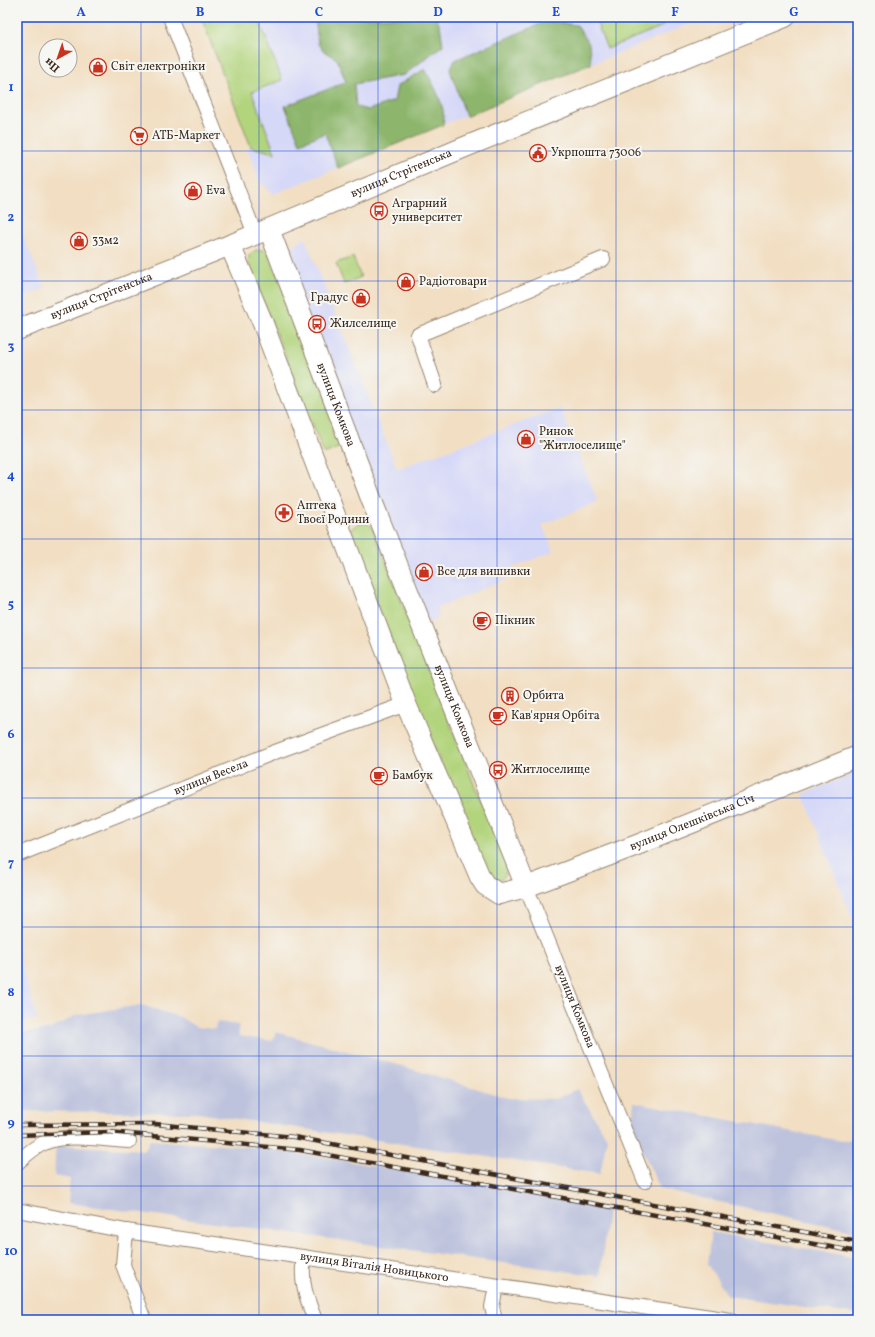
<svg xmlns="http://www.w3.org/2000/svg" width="875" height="1337" viewBox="0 0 875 1337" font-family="Vollkorn,serif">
  <rect width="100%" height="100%" fill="#f6f6f2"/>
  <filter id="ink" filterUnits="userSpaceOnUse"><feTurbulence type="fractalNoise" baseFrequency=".025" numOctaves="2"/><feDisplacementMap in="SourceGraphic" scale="8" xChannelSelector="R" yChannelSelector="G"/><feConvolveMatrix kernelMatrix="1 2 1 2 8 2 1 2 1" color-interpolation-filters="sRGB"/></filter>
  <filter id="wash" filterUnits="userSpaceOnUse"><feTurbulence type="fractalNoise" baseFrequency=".012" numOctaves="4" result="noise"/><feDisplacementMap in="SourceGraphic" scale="16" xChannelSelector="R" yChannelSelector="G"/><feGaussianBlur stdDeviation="0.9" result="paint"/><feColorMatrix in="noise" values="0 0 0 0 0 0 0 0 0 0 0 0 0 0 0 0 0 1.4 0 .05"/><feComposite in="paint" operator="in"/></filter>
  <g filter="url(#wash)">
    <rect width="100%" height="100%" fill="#f2dfc3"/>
    <path fill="#d6d8f8" d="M201,17H707L274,194L261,183L247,149L251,147Z
      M17,223L45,288L17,300Z
      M305,238L397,469L560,408L598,502L542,525L554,551L502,572L506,579L437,608L439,617L428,624L282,255Z
      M858,772V933L803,794Z
      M17,952L37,1019L17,1022Z"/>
    <path fill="#bec3dd" d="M141,1005L180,1017L196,1027L215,1029L217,1022L238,1025L239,1036L272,1041L276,1032L395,1064L508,1098L556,1099L577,1089L607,1138L600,1174L198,1113L17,1111V1034L51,1029L77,1015Z
      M634,1102L842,1141L858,1138V1232L660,1189L632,1128Z
      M150,1140L252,1147L336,1159L608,1208L600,1276L68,1203L70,1179L54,1176L56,1145L145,1150Z
      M711,1232L858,1258V1315L728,1296L707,1264Z"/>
    <path fill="#b2d47d" stroke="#767f4e" d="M201,17H258L282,80L252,92L275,153L251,147Z
      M607,17H660L663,26L607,49L596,21Z
      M256,250H263L269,254L345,445L324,454L248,262L249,255Z
      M353,257L361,277L344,284L336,263Z
      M359,523H366L372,527L507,867C506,883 496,881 485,875L350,536L352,528Z"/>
    <path fill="#8db66c" stroke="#647045" d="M315,17H436L440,25L443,45L404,75L354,84L356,107L368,110L394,101L397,86L425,69C433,85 447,106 443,125L338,168L325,133L300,143L285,106L346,82L337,59L325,52L318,44Z
      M547,21L577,25L589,44L591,64L466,116L450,70L455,60Z"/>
  </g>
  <g filter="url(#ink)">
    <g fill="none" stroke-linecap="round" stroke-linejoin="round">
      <g stroke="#968470" stroke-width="16">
        <g id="street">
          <path d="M170,17L255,234"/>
          <path d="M435,385L418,335L603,259"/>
          <path id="s1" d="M17,855L275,752L406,704"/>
          <path id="s2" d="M526,887L645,1181"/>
          <path d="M17,1163C25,1156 33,1148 42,1144C64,1132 104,1140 129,1141"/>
          <path id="s3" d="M17,1210L126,1231L731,1320"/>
          <path d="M126,1231L123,1265L144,1320"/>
          <path d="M304,1257C300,1281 306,1297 315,1320"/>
          <path d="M495,1320L492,1307L496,1286"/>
        </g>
      </g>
      <g stroke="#968470" stroke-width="22">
        <g id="secondary">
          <path id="s4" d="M269,229L372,501L526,887"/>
          <path id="s5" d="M230,245L262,321L406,704L480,877L485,885L499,894L526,887L637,845L858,756"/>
          <path id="s6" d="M17,330L230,245L465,147L785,17"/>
        </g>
      </g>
      <use href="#street" stroke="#fff" stroke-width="14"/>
      <use href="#secondary" stroke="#fff" stroke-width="20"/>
      <g stroke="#3b2a1e" stroke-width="4.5">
        <path id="rail" d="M17,1125L155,1124L294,1137L858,1242
          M17,1135L109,1132L300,1150L858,1252"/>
      </g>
      <use href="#rail" stroke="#f6f6f2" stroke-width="3" stroke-dasharray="9" stroke-linecap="butt"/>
    </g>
  </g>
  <path fill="none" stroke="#1d4ed8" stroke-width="1" stroke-opacity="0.55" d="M141,17V1320M259,17V1320M378,17V1320M497,17V1320M616,17V1320M734,17V1320M17,151H858M17,281H858M17,410H858M17,539H858M17,668H858M17,798H858M17,927H858M17,1056H858M17,1186H858"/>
  <defs>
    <g id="shop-ring" transform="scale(0.9)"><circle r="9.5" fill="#f6f6f2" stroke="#c8321e" stroke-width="1.5"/><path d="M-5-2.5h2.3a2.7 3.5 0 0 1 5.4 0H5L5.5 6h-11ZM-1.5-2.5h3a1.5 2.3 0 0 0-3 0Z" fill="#c8321e"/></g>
    <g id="supermarket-ring" transform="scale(0.9)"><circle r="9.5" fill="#f6f6f2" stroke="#c8321e" stroke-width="1.5"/><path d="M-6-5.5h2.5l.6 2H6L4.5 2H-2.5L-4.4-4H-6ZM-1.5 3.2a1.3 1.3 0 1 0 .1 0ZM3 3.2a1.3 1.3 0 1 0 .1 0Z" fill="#c8321e"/></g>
    <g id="civic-ring" transform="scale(0.9)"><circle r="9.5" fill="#f6f6f2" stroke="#c8321e" stroke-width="1.5"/><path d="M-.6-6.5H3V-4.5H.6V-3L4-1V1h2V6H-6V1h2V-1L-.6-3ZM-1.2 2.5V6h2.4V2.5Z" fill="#c8321e"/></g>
    <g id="bus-ring" transform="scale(0.9)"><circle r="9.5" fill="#f6f6f2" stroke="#c8321e" stroke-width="1.5"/><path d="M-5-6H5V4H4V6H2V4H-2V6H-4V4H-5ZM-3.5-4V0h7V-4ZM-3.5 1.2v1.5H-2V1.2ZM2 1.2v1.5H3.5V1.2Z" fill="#c8321e"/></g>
    <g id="pharmacy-ring" transform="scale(0.9)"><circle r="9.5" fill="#f6f6f2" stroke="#c8321e" stroke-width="1.5"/><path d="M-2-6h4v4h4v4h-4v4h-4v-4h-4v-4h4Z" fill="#c8321e"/></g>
    <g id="cafe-ring" transform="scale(0.9)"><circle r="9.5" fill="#f6f6f2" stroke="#c8321e" stroke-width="1.5"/><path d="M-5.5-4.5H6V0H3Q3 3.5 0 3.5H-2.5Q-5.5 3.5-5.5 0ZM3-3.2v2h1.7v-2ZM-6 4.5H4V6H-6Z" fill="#c8321e"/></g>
    <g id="building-ring" transform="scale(0.9)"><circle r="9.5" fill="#f6f6f2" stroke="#c8321e" stroke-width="1.5"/><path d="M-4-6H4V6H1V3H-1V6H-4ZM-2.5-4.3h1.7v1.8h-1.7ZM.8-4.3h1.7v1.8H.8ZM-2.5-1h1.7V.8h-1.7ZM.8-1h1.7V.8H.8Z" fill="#c8321e"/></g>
  </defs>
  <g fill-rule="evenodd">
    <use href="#shop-ring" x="98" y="67"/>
    <use href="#supermarket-ring" x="139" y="136"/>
    <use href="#civic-ring" x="538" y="153"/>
    <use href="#shop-ring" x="193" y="191"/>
    <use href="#bus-ring" x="379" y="211"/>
    <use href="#shop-ring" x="79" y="241"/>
    <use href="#shop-ring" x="406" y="282"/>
    <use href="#shop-ring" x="361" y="298"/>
    <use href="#bus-ring" x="317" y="324"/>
    <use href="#shop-ring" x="526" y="439"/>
    <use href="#pharmacy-ring" x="284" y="513"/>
    <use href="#shop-ring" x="424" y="572"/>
    <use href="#cafe-ring" x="482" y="621"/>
    <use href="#building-ring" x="510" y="696"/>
    <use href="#cafe-ring" x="498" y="716"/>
    <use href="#bus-ring" x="498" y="770"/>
    <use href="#cafe-ring" x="379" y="776"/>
  </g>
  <g text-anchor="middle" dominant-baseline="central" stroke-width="4" stroke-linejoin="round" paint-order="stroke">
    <g font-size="12" fill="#3b2a1e" stroke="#f6f6f2" text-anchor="start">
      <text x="111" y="67">Світ електроніки</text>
      <text x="152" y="136">АТБ-Маркет</text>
      <text x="551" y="153">Укрпошта 73006</text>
      <text x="206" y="191">Eva</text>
      <text x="392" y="204">Аграрний<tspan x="392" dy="14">университет</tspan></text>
      <text x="92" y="241">33м2</text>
      <text x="419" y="282">Радіотовари</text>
      <text x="348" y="298" text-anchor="end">Градус</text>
      <text x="330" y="324">Жилселище</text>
      <text x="539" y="432">Ринок<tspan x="539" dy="14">"Житлоселище"</tspan></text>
      <text x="297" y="506">Аптека<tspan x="297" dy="14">Твоєї Родини</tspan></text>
      <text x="437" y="572">Все для вишивки</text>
      <text x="495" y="621">Пікник</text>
      <text x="523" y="696">Орбита</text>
      <text x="511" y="716">Кав'ярня Орбіта</text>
      <text x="511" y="770">Житлоселище</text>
      <text x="392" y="776">Бамбук</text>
    </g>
    <g font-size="12" fill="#3b2a1e" stroke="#f6f6f2">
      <text stroke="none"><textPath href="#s6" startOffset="415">вулиця Стрітенська</textPath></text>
      <text stroke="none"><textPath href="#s6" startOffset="91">вулиця Стрітенська</textPath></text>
      <text stroke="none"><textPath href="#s4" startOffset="188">вулиця Комкова</textPath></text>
      <text stroke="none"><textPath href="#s4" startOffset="512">вулиця Комкова</textPath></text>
      <text stroke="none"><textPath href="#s1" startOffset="209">вулиця Весела</textPath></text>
      <text stroke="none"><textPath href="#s5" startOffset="912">вулиця Олешківська Січ</textPath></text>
      <text stroke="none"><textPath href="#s2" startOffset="129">вулиця Комкова</textPath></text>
      <text stroke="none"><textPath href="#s3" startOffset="362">вулиця Віталія Новицького</textPath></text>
    </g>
  </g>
  <rect width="875" height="1337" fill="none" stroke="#f6f6f2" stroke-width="44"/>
  <g transform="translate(58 58) rotate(220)"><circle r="19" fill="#f6f6f2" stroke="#aba49d"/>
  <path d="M0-3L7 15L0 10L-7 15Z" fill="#c8321e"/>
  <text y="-6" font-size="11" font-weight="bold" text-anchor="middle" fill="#3b2a1e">Пн</text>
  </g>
  <rect x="22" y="22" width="831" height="1293" fill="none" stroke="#1d4ed8" stroke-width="1.5"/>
  <g font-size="13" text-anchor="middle" font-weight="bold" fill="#1d4ed8">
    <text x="81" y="16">A</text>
    <text x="200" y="16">B</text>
    <text x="319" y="16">C</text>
    <text x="438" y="16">D</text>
    <text x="556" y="16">E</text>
    <text x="675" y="16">F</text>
    <text x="794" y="16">G</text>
    <text x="11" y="91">1</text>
    <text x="11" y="221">2</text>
    <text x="11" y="350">3</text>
    <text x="11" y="479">4</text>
    <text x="11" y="608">5</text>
    <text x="11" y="738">6</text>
    <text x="11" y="867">7</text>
    <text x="11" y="996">8</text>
    <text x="11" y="1126">9</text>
    <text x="11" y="1255">10</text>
  </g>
</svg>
